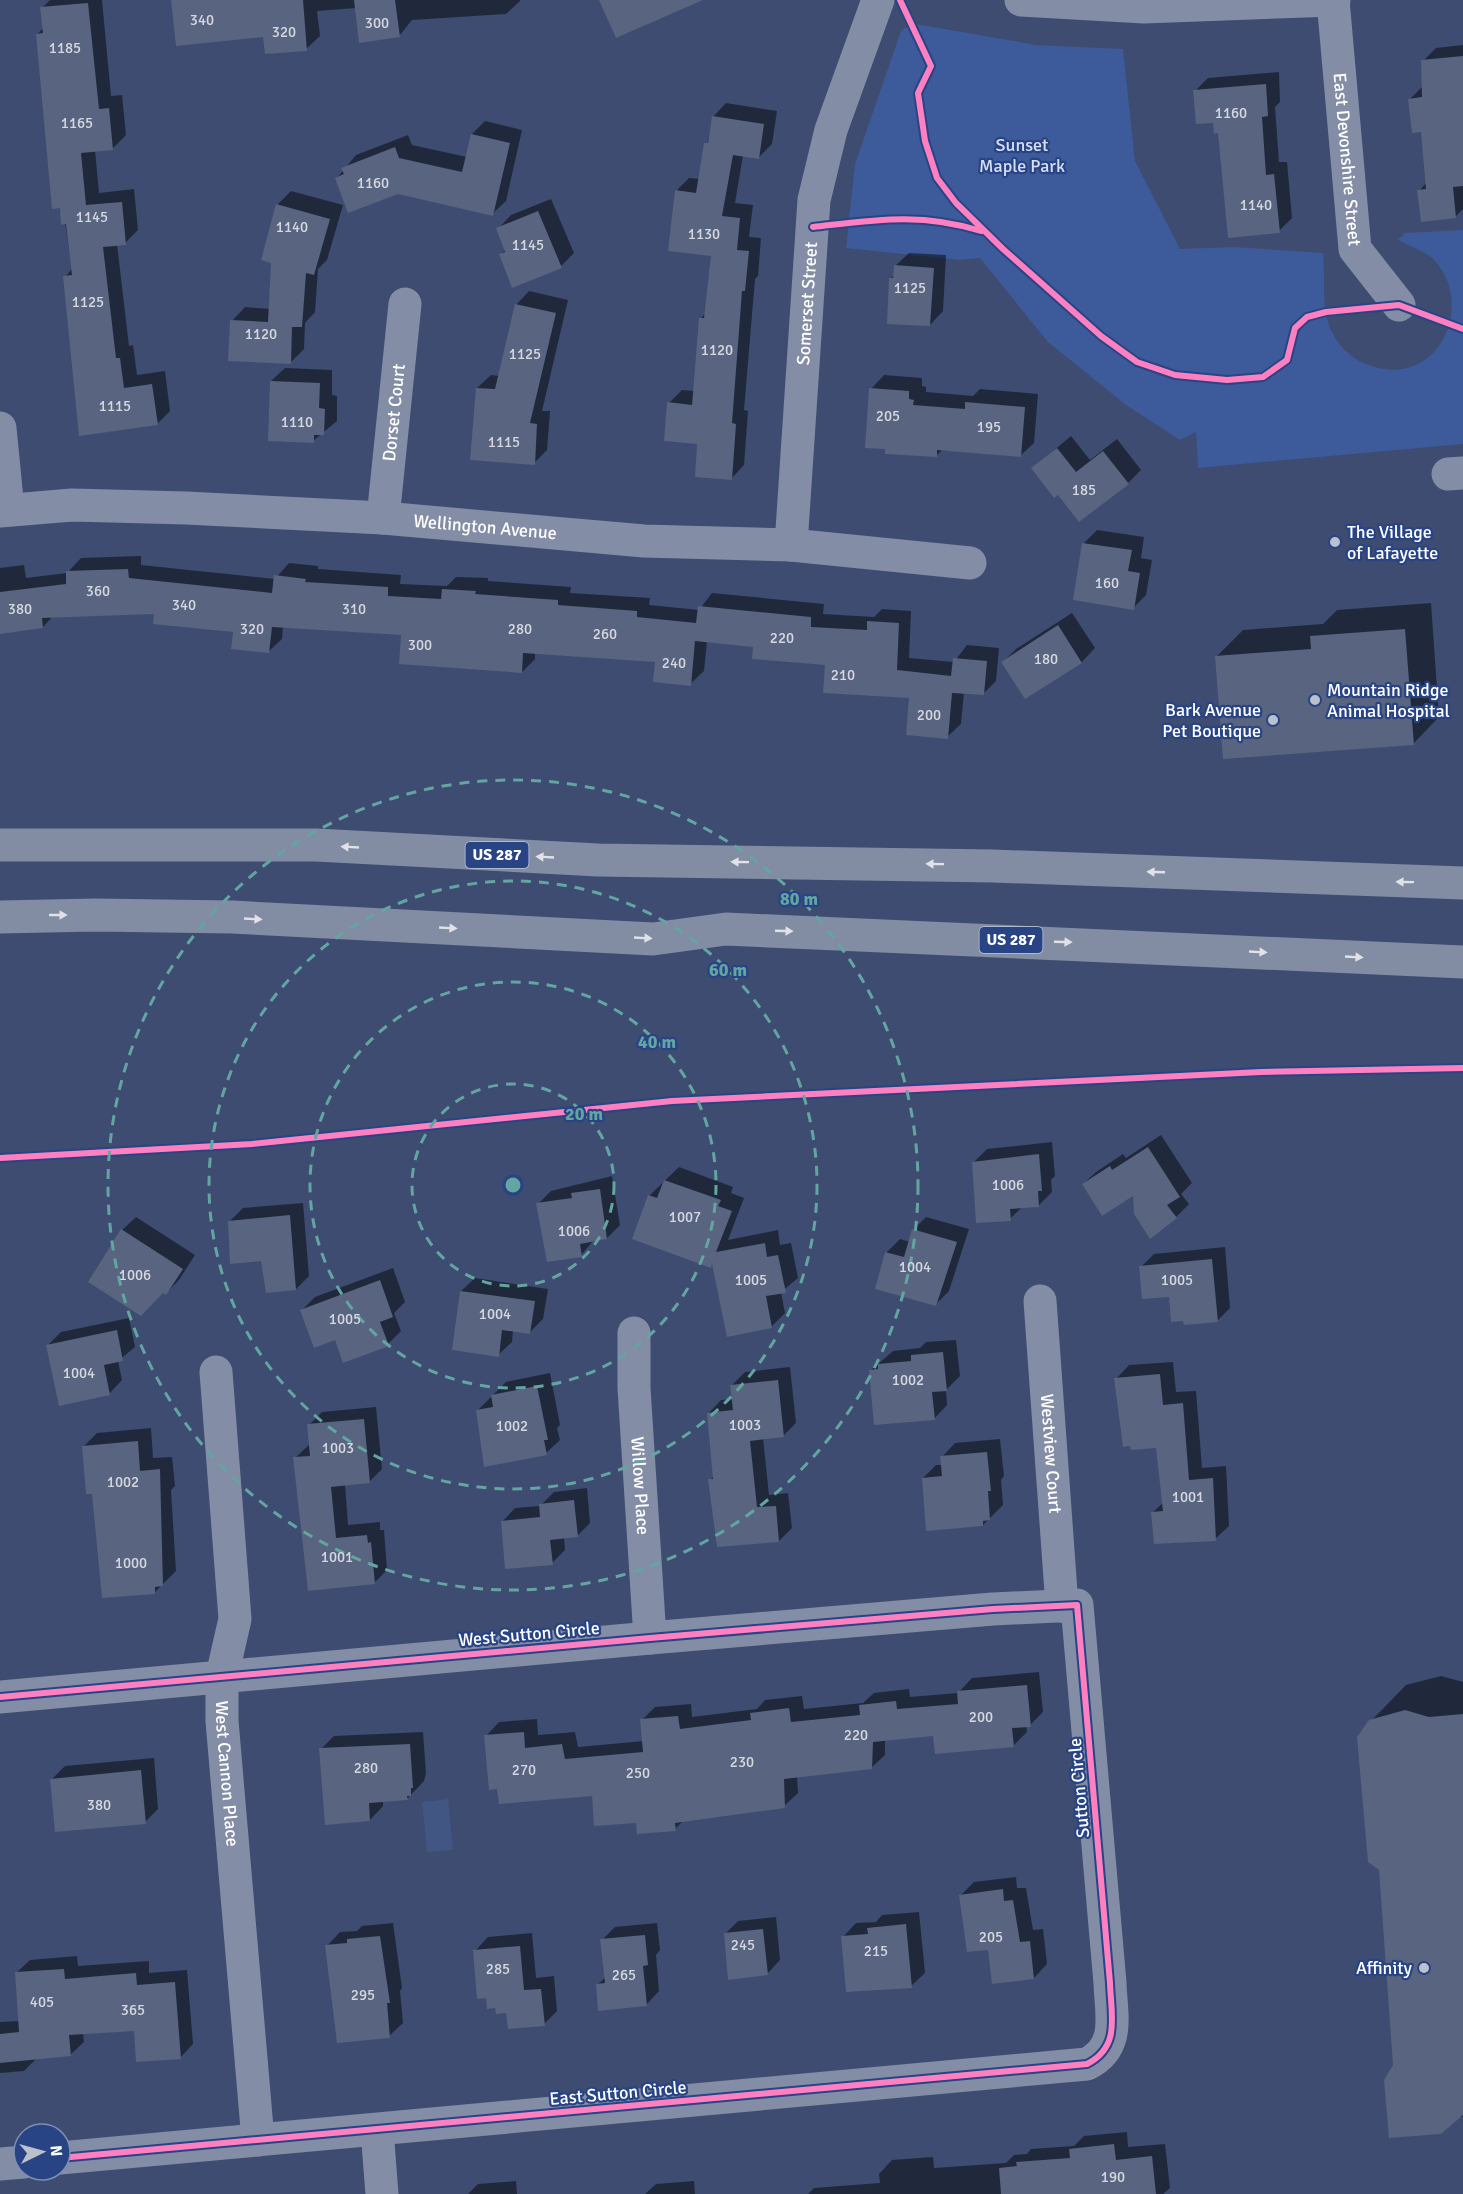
<svg xmlns="http://www.w3.org/2000/svg" width="1463" height="2194" viewBox="0 0 1463 2194" font-family="Signika,sans-serif">
  <rect width="100%" height="100%" fill="#3d4c70"/>
  <path fill="#3d5a9a" d="M916,24L1036,45L1123,49L1135,161L1180,249L1233,247L1323,253C1326,279 1320,311 1333,334C1350,368 1401,383 1431,355C1457,330 1459,286 1434,260C1424,250 1410,247 1398,240L1405,233L1463,230V444L1198,468L1196,432L1180,440L1126,405L1048,342L980,258L959,260L846,248L855,164L901,31L906,27Z"/>
  <path fill="#425684" d="M448,1799L453,1850L427,1852L422,1802Z"/>
  <path fill="#0007" d="M50,0H102L111,96L122,95L126,135L112,149L95,150L99,193L134,189L138,230L125,243L117,244L129,346L133,345L137,375L165,371L170,411L157,424L80,434L65,277L72,269L37,34L44,28L42,8Z
    M173,0H520V1L506,14L412,20L399,36L356,8L317,11L320,36L306,49Z
    M1463,45V209L1456,216L1419,191L1427,182L1423,131L1410,99L1423,86V61L1436,48Z
    M1279,72L1280,102L1275,107L1279,162H1287L1292,218L1279,231L1195,91L1208,78Z
    M726,103L777,111L772,144L758,158L743,155L735,203L753,205L749,237L761,238L758,276L755,279L744,410L748,411L744,465L731,479L669,403L682,390L695,391L701,318L706,313L713,255L676,191L689,178L700,179L713,117Z
    M485,121L522,130L506,201L492,214L337,178L356,155L408,135L412,145L467,157L472,134Z
    M291,191L343,205L327,260L318,269L315,312L305,323L304,349L291,362L232,321L245,307L270,309L272,262L263,259L278,204Z
    M551,199L574,253L561,266L500,255L506,249L498,229L511,215Z
    M909,253L946,255L943,311L930,325L890,279L895,274V266Z
    M529,291L568,300L542,411H550L547,450L534,463L477,388L491,375L500,376L516,305Z
    M285,368L332,370V395L337,396V421L313,441L271,381Z
    M884,375L922,378V386L926,387V392L973,396L980,389L1038,394L1034,443L1020,456L943,449L936,456L871,389Z
    M1071,436L1090,460L1117,439L1141,470L1128,483L1058,493L1033,468Z
    M1097,530L1144,537L1141,558L1152,560L1146,595L1133,608L1084,543Z
    M141,556V565L275,579L289,563L318,566V569L401,575L400,584L447,586L456,577L488,578V581L571,587L570,593L650,598L649,605L699,610L712,593L824,604L823,614L874,617L882,609L911,611L909,658L954,662L967,645L999,648L996,681L983,694L964,692L961,724L947,737L911,697L826,663L754,646L707,641L704,671L690,684L657,661L535,653V659L522,672L402,634L283,626L282,639L268,652L234,630L155,612L53,616L43,627L0,632V568L24,565L26,578L67,573L81,558Z
    M1431,603L1439,717L1413,744L1217,656L1243,630L1323,624L1337,610Z
    M1072,613L1095,648L1082,662L1026,697L1003,662L1016,649Z
    M1161,1135L1192,1183L1181,1194L1189,1204L1176,1217L1134,1194L1083,1184L1096,1172L1123,1154L1126,1158Z
    M1052,1142L1055,1176L1051,1180L1052,1192L1038,1206H1023L1010,1219L973,1163L987,1149Z
    M679,1167L733,1187L731,1193L744,1198L728,1240L778,1230L780,1245L791,1243L798,1278L781,1292L785,1313L772,1326L728,1335L713,1263L710,1266L649,1196Z
    M612,1176L620,1225L607,1238L594,1240L581,1255L538,1204L551,1191Z
    M303,1203L309,1276L296,1289L262,1259L230,1221L243,1208Z
    M136,1217L195,1255L179,1280L166,1293L122,1230Z
    M926,1217L969,1229L949,1291L936,1304L886,1253L900,1239L910,1242L913,1230Z
    M1225,1247L1230,1308L1217,1321L1170,1295L1141,1267L1154,1254Z
    M393,1268L405,1302L394,1313L401,1331L388,1344L336,1338L302,1310L315,1297Z
    M475,1278L548,1289L543,1319L530,1332L513,1330L512,1342L498,1355L461,1291Z
    M129,1318L135,1347L118,1361L122,1380L109,1394L48,1345L61,1332Z
    M956,1340L960,1376L946,1390L947,1405L934,1419L871,1370L893,1351L920,1348L926,1342Z
    M1173,1362L1176,1392L1196,1391L1202,1468L1226,1466L1229,1526L1215,1539L1152,1513L1164,1502L1158,1446L1116,1379L1129,1365Z
    M790,1367L796,1423L783,1436L763,1438L769,1495L788,1493L792,1528L779,1541L710,1480L715,1475L708,1414L721,1400L733,1399L732,1385L745,1372Z
    M550,1373L560,1425L557,1428L560,1440L546,1453L477,1411L506,1382Z
    M376,1407L382,1469L369,1482L345,1484L348,1525L380,1522V1530H384L387,1570L374,1583L309,1590L295,1458L310,1444L309,1425L322,1412Z
    M151,1428L153,1458L172,1457L175,1486L171,1490L176,1571L155,1592L94,1492L84,1446L97,1433Z
    M1000,1439L1004,1476L1001,1480L1003,1505L983,1525L923,1478L936,1465H942V1457L955,1443Z
    M587,1488L590,1523L577,1536L564,1537L565,1550L552,1563L502,1522L515,1508L540,1506L554,1492Z
    M1039,1672L1043,1712L1030,1725L1026,1726L1027,1732L1013,1746L935,1734L885,1739V1755L871,1768L797,1776L798,1793L784,1806L684,1820L675,1829L638,1821L486,1736L499,1722L537,1719L538,1735L575,1732L578,1747L644,1741L642,1720L655,1707L691,1704L692,1717L757,1709L765,1700L802,1696L804,1709L863,1703L874,1693L909,1689L910,1697L958,1693L972,1678Z
    M1441,1676L1463,1682V2117H1458L1395,2065L1371,1721L1406,1685Z
    M423,1732L426,1773L424,1781L407,1799L383,1801V1806L370,1820L321,1749L334,1736Z
    M154,1758L158,1809L145,1822L52,1779L65,1766Z
    M1016,1877L1017,1888H1026L1033,1930L1043,1929L1047,1964L1034,1978L989,1948L961,1895L974,1882Z
    M919,1912L925,1973L911,1986L843,1937L856,1923L876,1922L882,1915Z
    M776,1917L780,1960L767,1974L725,1934L738,1921Z
    M393,1923L402,1988L400,1991L403,2023L389,2036L327,1946L340,1932L357,1931L362,1926Z
    M657,1923L660,1950L656,1955L659,1991L646,2005L597,1985L606,1977L602,1940L615,1927Z
    M532,1933L536,1978L554,1976L557,2011L544,2024L508,2012L487,1996L475,1951L488,1937Z
    M77,1956L78,1966L149,1961V1973L187,1970L193,2044L180,2058L135,2029L83,2033L84,2042L70,2055L37,2058L24,2071L0,2073V2022L20,2021L16,1973L30,1960Z
    M1127,2132L1128,2147L1165,2144L1170,2188L1163,2194H808L814,2188L880,2183L879,2174L892,2160L933,2157L934,2168L1006,2163L1014,2155L1027,2154L1031,2149L1074,2146L1084,2136Z
    M516,2181L517,2194H468L478,2184Z
    M694,2181L695,2194H645L656,2184Z"/>
  <path fill="#586480" d="M171,0H303L307,51L265,54L263,37L176,46Z
    M354,0H395L400,37L359,43Z
    M599,0H703L616,38Z
    M88,3L99,109L109,108L113,150L81,153L86,205L122,202L126,245L103,247L116,358H120L124,388L152,384L158,425L79,436L63,276L72,275L66,224L61,225L60,208L52,209L36,34L43,33L40,7Z
    M1463,56V186L1453,187L1456,218L1421,222L1417,190L1426,189L1421,132L1412,133L1408,99L1422,97L1421,60Z
    M1266,84L1268,116L1262,117L1266,175L1274,174L1280,233L1228,238L1218,133L1214,134L1213,123L1196,124L1193,90Z
    M712,116L764,124L759,159L733,155L722,216L740,218L737,250L749,251L745,291H742L732,423L736,424L732,480L695,477L697,444L664,441L667,402L692,405L699,318H704L711,256L668,251L675,190L696,193L704,143H708Z
    M471,134L510,143L493,216L398,194L348,213L335,178L344,174L341,168L395,147L399,158L462,172Z
    M276,204L330,219L314,275L306,273L302,327H292L291,364L228,361L230,320L268,322L271,263L261,260Z
    M538,211L562,268L512,288L499,254L505,252L496,228Z
    M894,265L934,268L930,326L887,324L889,278H893Z
    M515,304L556,313L530,423L537,424L535,465L470,460L476,388L495,389Z
    M270,381L320,383L319,408L325,409L324,435H314V443L268,441Z
    M869,388L909,391V399L914,400L913,405L965,409V402L1025,407L1021,457L937,450V457L885,454V449L865,448Z
    M1057,448L1076,472L1103,451L1129,484L1079,522L1058,495L1054,498L1031,468Z
    M1082,543L1132,550L1128,571L1140,573L1134,610L1073,600Z
    M128,569L129,578L272,593L274,575L306,579L305,582L388,587V596L441,599L442,589L476,591L475,594L558,600V605L637,611V617L696,623L698,606L811,617V627L867,630V621L899,623L897,670L951,676L953,658L987,661L984,695L952,693L948,739L906,735L909,698L823,693L825,665L752,659L753,647L695,641L691,686L653,682L655,662L523,653L522,673L399,664L401,635L272,627L269,653L231,649L233,632L153,624L154,614L42,618L43,628L0,634V592L66,584V571Z
    M1058,625L1082,663L1025,699L1001,662Z
    M1405,629L1414,745L1223,759L1215,656L1311,649L1310,636Z
    M1148,1147L1180,1197L1167,1205L1177,1218L1150,1239L1134,1214L1133,1196L1102,1216L1082,1184L1110,1166L1112,1170Z
    M1039,1154L1042,1191H1038L1039,1207L1010,1209L1011,1221L976,1223L972,1162Z
    M664,1180L721,1200L718,1206L732,1211L716,1252L765,1243L767,1257L778,1255L786,1293L766,1296L772,1328L727,1337L712,1264L711,1268L632,1239L648,1195L657,1198Z
    M600,1189L607,1239L580,1244L582,1257L547,1262L536,1203L572,1198L571,1193Z
    M290,1215L296,1290L266,1293L261,1261L230,1264L228,1221Z
    M121,1229L183,1269L166,1295L163,1293L141,1316L88,1282Z
    M912,1229L957,1242L936,1306L875,1289L885,1252L904,1257Z
    M1212,1259L1218,1322L1184,1325L1183,1321L1171,1322L1169,1297L1142,1299L1139,1266Z
    M380,1280L393,1317L380,1322L389,1346L343,1363L335,1340L314,1348L300,1310Z
    M460,1291L535,1301L530,1334L502,1330L499,1357L452,1350Z
    M117,1330L123,1361L104,1365L110,1395L59,1406L46,1345Z
    M943,1352L947,1391L932,1392L935,1420L874,1425L869,1370L878,1369V1364L911,1361V1355Z
    M1160,1374L1163,1405L1183,1403L1189,1480L1213,1478L1216,1541L1154,1544L1151,1512L1163,1511L1156,1448L1131,1450L1130,1446L1123,1447L1114,1378Z
    M778,1380L784,1437L750,1441L757,1507L776,1506L779,1542L717,1547L708,1479H713L707,1413L733,1410L730,1385Z
    M537,1386L548,1440H544L547,1455L484,1467L476,1410L493,1407L491,1395Z
    M364,1419L370,1483L331,1487L336,1538L367,1535L368,1543L371,1542L375,1584L308,1591L293,1457L310,1456L307,1424Z
    M138,1441L140,1471L160,1469L163,1586L155,1587V1594L102,1598L92,1494H86L82,1446Z
    M987,1452L991,1491H988L990,1520L983,1521V1526L926,1531L922,1478L942,1476L940,1456Z
    M574,1500L578,1537L550,1540L553,1565L505,1569L501,1521L540,1517L539,1504Z
    M1027,1685L1031,1727L1012,1728L1014,1747L935,1754L933,1736L873,1742L872,1769L784,1779L785,1808L675,1823L676,1831L637,1834L636,1823L594,1826L592,1796L499,1804L497,1789L489,1790L484,1735L524,1732L525,1748L562,1744L565,1759L643,1752L640,1719L678,1716L680,1729L751,1720L750,1713L789,1708L791,1722L860,1715L859,1705L896,1701L897,1709L958,1704L957,1691Z
    M1405,1710L1429,1717L1463,1714V2115L1441,2134L1389,2138L1384,2080L1393,2065L1379,1870L1368,1862L1357,1737L1369,1720Z
    M410,1744L413,1788H411V1796H407L408,1800L369,1803L370,1821L325,1825L319,1748Z
    M141,1770L146,1824L55,1832L50,1779Z
    M1003,1889L1004,1901L1013,1900L1020,1942L1030,1941L1034,1979L992,1984L988,1950L967,1952L959,1895Z
    M906,1924L912,1988L846,1992L841,1936L868,1934L867,1928Z
    M763,1929L768,1975L728,1980L724,1933Z
    M645,1935L648,1965L643,1966L647,2006L598,2011L596,1984L605,1983L600,1939Z
    M380,1936L390,2003H387L390,2038L337,2043L325,1945L347,1943V1939Z
    M520,1946L524,1990L541,1989L545,2026L508,2029L506,2013L496,2014L495,2008L487,2009L486,1998L477,1999L473,1950Z
    M64,1969L65,1979L136,1973L137,1985L175,1982L181,2059L136,2062L134,2031L69,2035L71,2056L0,2063V2034L19,2032L15,1972Z
    M1114,2144L1116,2160L1152,2156L1156,2194H1001L999,2168L1017,2166L1016,2162L1070,2158L1069,2149Z"/>
  <g fill="none" stroke-linecap="round" stroke-linejoin="round">
    <g stroke="#848da6" stroke-width="33">
      <path d="M1021,0L1144,7L1334,0"/>
      <path id="s1" d="M1333,0L1355,249L1399,305"/>
      <path d="M0,428L8,510"/>
      <path d="M1448,474L1463,473"/>
      <path id="s2" d="M0,511L72,505L186,508L383,518L644,541L791,545L970,563"/>
      <path id="s3" d="M383,518L405,304"/>
      <path id="s4" d="M791,545L814,200L831,130L878,0"/>
      <path id="s5" d="M1040,1301L1062,1606"/>
      <path id="s6" d="M634,1333V1388L650,1638"/>
      <path id="s7" d="M216,1372L235,1619L222,1676V1721L258,2140"/>
      <path d="M0,1697L650,1638L993,1609L1077,1605L1110,1983C1111,2015 1121,2047 1087,2064L60,2158"/>
      <path d="M377,2130L382,2194"/>
      <path d="M0,2164L24,2162"/>
    </g>
    <path stroke="#828ca3" stroke-width="33" d="M0,845H316L598,860L993,866L1463,883
      M0,917L95,915L232,917L653,939L726,929L1463,962"/>
    <g stroke="#284485" stroke-width="10">
      <path id="cycleway" d="M900,0L931,66L918,93L925,141L937,178L956,203L1003,249L1101,336L1137,362L1175,375L1227,380L1263,377L1287,360L1295,328L1307,317L1326,312L1399,305L1463,329
        M813,227C875,220 920,212 981,231
        M0,1158L252,1144L672,1101L1261,1072L1463,1068
        M0,1697L650,1638L993,1609L1077,1605L1110,1983C1111,2015 1121,2047 1087,2064L60,2158"/>
    </g>
    <use href="#cycleway" stroke="#ff80c0" stroke-width="6"/>
  </g>
  <defs><path id="oneway-solid" d="M-6-.8H1V-3.2L6.5 0L1 3.2V.8H-6Z" transform="scale(1.5)"/></defs>
  <g fill="#e0e2e8">
    <use href="#oneway-solid" transform="translate(350 847) rotate(-177)"/>
    <use href="#oneway-solid" transform="translate(545 857) rotate(-177)"/>
    <use href="#oneway-solid" transform="translate(740 862) rotate(-179)"/>
    <use href="#oneway-solid" transform="translate(935 864) rotate(-179)"/>
    <use href="#oneway-solid" transform="translate(1156 872) rotate(-178)"/>
    <use href="#oneway-solid" transform="translate(1405 882) rotate(-179)"/>
    <use href="#oneway-solid" transform="translate(58 915)"/>
    <use href="#oneway-solid" transform="translate(253 919) rotate(3)"/>
    <use href="#oneway-solid" transform="translate(448 928) rotate(3)"/>
    <use href="#oneway-solid" transform="translate(784 931) rotate(2)"/>
    <use href="#oneway-solid" transform="translate(643 938) rotate(3)"/>
    <use href="#oneway-solid" transform="translate(1063 942) rotate(2)"/>
    <use href="#oneway-solid" transform="translate(1258 952) rotate(3)"/>
    <use href="#oneway-solid" transform="translate(1354 957) rotate(3)"/>
  </g>
  <g fill="none" stroke="#63a6a1" stroke-width="3" stroke-dasharray="10 8">
    <circle cx="513" cy="1185" r="101"/>
    <circle cx="513" cy="1185" r="203"/>
    <circle cx="513" cy="1185" r="304"/>
    <circle cx="513" cy="1185" r="405"/>
  </g>
  <g fill="#bbc0cd" stroke="#284485" stroke-width="2">
    <circle cx="1335" cy="542" r="6"/>
    <circle cx="1315" cy="700" r="6"/>
    <circle cx="1273" cy="720" r="6"/>
    <circle cx="1424" cy="1968" r="6"/>
  </g>
  <g text-anchor="middle" dominant-baseline="central" stroke-width="4.5" stroke-linejoin="round" paint-order="stroke">
    <g font-size="15" fill="#d5d8df">
      <text x="202" y="20">340</text>
      <text x="377" y="23">300</text>
      <text x="284" y="32">320</text>
      <text x="65" y="48">1185</text>
      <text x="1231" y="113">1160</text>
      <text x="77" y="123">1165</text>
      <text x="373" y="183">1160</text>
      <text x="1256" y="205">1140</text>
      <text x="92" y="217">1145</text>
      <text x="292" y="227">1140</text>
      <text x="704" y="234">1130</text>
      <text x="528" y="245">1145</text>
      <text x="910" y="288">1125</text>
      <text x="88" y="302">1125</text>
      <text x="261" y="334">1120</text>
      <text x="717" y="350">1120</text>
      <text x="525" y="354">1125</text>
      <text x="115" y="406">1115</text>
      <text x="888" y="416">205</text>
      <text x="297" y="422">1110</text>
      <text x="989" y="427">195</text>
      <text x="504" y="442">1115</text>
      <text x="1084" y="490">185</text>
      <text x="1107" y="583">160</text>
      <text x="98" y="591">360</text>
      <text x="184" y="605">340</text>
      <text x="20" y="609">380</text>
      <text x="354" y="609">310</text>
      <text x="252" y="629">320</text>
      <text x="520" y="629">280</text>
      <text x="605" y="634">260</text>
      <text x="782" y="638">220</text>
      <text x="420" y="645">300</text>
      <text x="1046" y="659">180</text>
      <text x="674" y="663">240</text>
      <text x="843" y="675">210</text>
      <text x="929" y="715">200</text>
      <text x="1008" y="1185">1006</text>
      <text x="685" y="1217">1007</text>
      <text x="574" y="1231">1006</text>
      <text x="915" y="1267">1004</text>
      <text x="135" y="1275">1006</text>
      <text x="751" y="1280">1005</text>
      <text x="1177" y="1280">1005</text>
      <text x="495" y="1314">1004</text>
      <text x="345" y="1319">1005</text>
      <text x="79" y="1373">1004</text>
      <text x="908" y="1380">1002</text>
      <text x="745" y="1425">1003</text>
      <text x="512" y="1426">1002</text>
      <text x="338" y="1448">1003</text>
      <text x="123" y="1482">1002</text>
      <text x="1188" y="1497">1001</text>
      <text x="337" y="1557">1001</text>
      <text x="131" y="1563">1000</text>
      <text x="981" y="1717">200</text>
      <text x="856" y="1735">220</text>
      <text x="742" y="1762">230</text>
      <text x="366" y="1768">280</text>
      <text x="524" y="1770">270</text>
      <text x="638" y="1773">250</text>
      <text x="99" y="1805">380</text>
      <text x="991" y="1937">205</text>
      <text x="743" y="1945">245</text>
      <text x="876" y="1951">215</text>
      <text x="498" y="1969">285</text>
      <text x="624" y="1975">265</text>
      <text x="363" y="1995">295</text>
      <text x="42" y="2002">405</text>
      <text x="133" y="2010">365</text>
      <text x="1113" y="2177">190</text>
    </g>
    <g fill="#284485" stroke="#bec7da" stroke-width="1.5">
      <rect x="465.5" y="842" width="63" height="26" rx="4.5"/>
      <rect x="979.5" y="927" width="63" height="26" rx="4.5"/>
    </g>
    <g font-size="16" font-weight="bold" fill="#fff">
      <text x="497" y="855">US 287</text>
      <text x="1011" y="940">US 287</text>
    </g>
    <g font-size="18" fill="#d6e0f6" stroke="#284485">
      <text x="1022" y="145">Sunset<tspan x="1022" dy="21">Maple Park</tspan></text>
    </g>
    <g font-size="18" fill="#fff" stroke="#284485">
      <text stroke="none"><textPath href="#s1" startOffset="160">East Devonshire Street</textPath></text>
      <text stroke="none"><textPath href="#s4" startOffset="242">Somerset Street</textPath></text>
      <text stroke="none"><textPath href="#s3" startOffset="106">Dorset Court</textPath></text>
      <text stroke="none"><textPath href="#s2" startOffset="486">Wellington Avenue</textPath></text>
      <text stroke="none"><textPath href="#s5" startOffset="153">Westview Court</textPath></text>
      <text stroke="none"><textPath href="#s6" startOffset="153">Willow Place</textPath></text>
      <text transform="translate(529 1634) rotate(-5)">West Sutton Circle</text>
      <text stroke="none"><textPath href="#s7" startOffset="404">West Cannon Place</textPath></text>
      <text transform="translate(1079 1788) rotate(-95)">Sutton Circle</text>
      <text transform="translate(618 2093) rotate(-5)">East Sutton Circle</text>
    </g>
    <g font-size="18" fill="#fff" stroke="#284485" text-anchor="start">
      <text x="1347" y="532">The Village<tspan x="1347" dy="21">of Lafayette</tspan></text>
      <text x="1327" y="690">Mountain Ridge<tspan x="1327" dy="21">Animal Hospital</tspan></text>
      <text x="1261" y="710" text-anchor="end">Bark Avenue<tspan x="1261" dy="21">Pet Boutique</tspan></text>
      <text x="1412" y="1968" text-anchor="end">Affinity</text>
    </g>
  </g>
  <circle cx="513" cy="1185" r="9" fill="#63a6a1" stroke="#284485" stroke-width="3"/>
  <g font-size="18" text-anchor="middle" font-weight="bold" fill="#63a6a1" stroke="#284485" stroke-width="4.5" stroke-linejoin="round" paint-order="stroke">
    <text x="799" y="905">80 m</text>
    <text x="728" y="976">60 m</text>
    <text x="657" y="1048">40 m</text>
    <text x="584" y="1120">20 m</text>
  </g>
  <g transform="translate(42 2152) rotate(85)"><circle r="28" fill="#284485" stroke="#7e8fb6" stroke-width="1.5"/>
  <path d="M0-4.5L10 22L0 15L-10 22Z" fill="#bbc0cd"/>
  <text y="-9" font-size="16" font-weight="bold" text-anchor="middle" fill="#ffffff">N</text>
  </g>
</svg>
